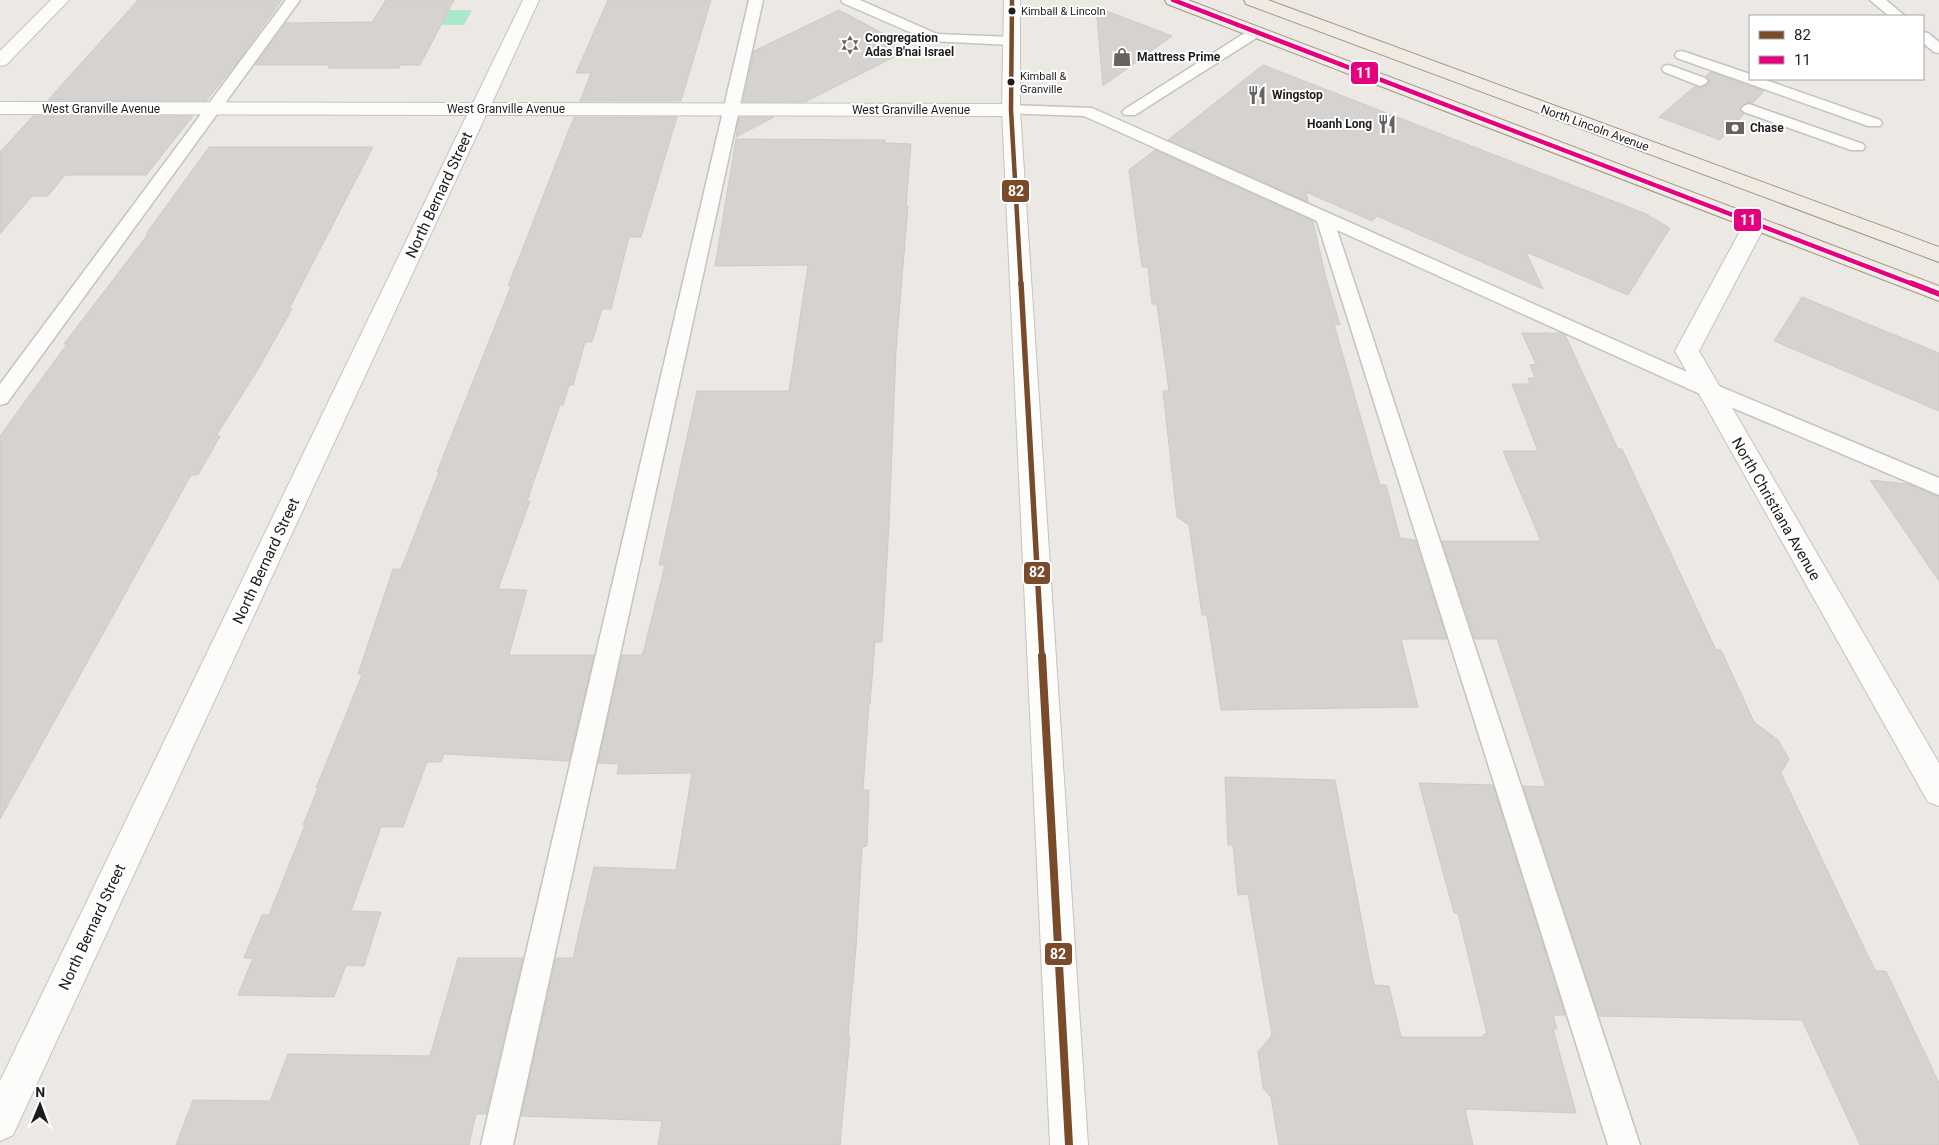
<svg xmlns="http://www.w3.org/2000/svg" width="1939" height="1145" viewBox="0 0 1939 1145" font-family="Roboto,sans-serif">
  <rect width="100%" height="100%" fill="#ece9e4"/>
  <path fill="#abe8cb" d="M412,10H472L464,25L403,24Z"/>
  <path fill="#d6d2cf" stroke="#cfcac5" d="M138,0H282L235,65L206,101L48,100Z
    M386,0H454L420,65H400L399,68H328L330,65H255L286,23L372,22Z
    M608,0H711L681,101H580L591,73H576Z
    M1096,7L1172,36L1103,86Z
    M839,10L888,36L883,39L906,51L805,102H743L754,51Z
    M1263,65L1644,213L1670,228L1628,295L1526,252L1543,289L1377,216L1372,221L1306,192L1308,202L1168,140Z
    M1711,72L1764,91L1753,103L1748,102L1740,108L1744,114L1720,140L1659,117L1695,86L1701,88L1706,85L1710,81L1706,76Z
    M33,116H193L146,175H65L48,196H32L0,234V152Z
    M574,117H677L641,237H629L611,309H602L592,342H585L573,385H569L563,405H560L527,501H530L498,589L527,590L509,655H594L569,761L444,754L441,762H427L403,827H381L351,911L381,912L364,966L346,965L334,997L238,995L253,958H244L262,915H269L305,825H303L318,788H316L362,675L358,674L393,569H401L439,472H437L511,286H508Z
    M739,117H774L736,137Z
    M736,139L885,140V143L911,144L906,206H908L896,351L889,525L882,642H875L870,704H869L863,790H869L867,846L862,847L856,947L848,1036H850L840,1145H658L662,1121L521,1116L556,958H573L594,867L676,870L692,773L617,774L619,764L598,763L622,655H642L644,649L665,565H659L697,391H789L808,265L715,266Z
    M209,147H373L289,309H292L257,371L216,436H220L198,475H191L0,819V436L67,344H64L148,234H146Z
    M1155,150L1313,221L1326,278L1340,325L1334,324L1380,485H1386L1400,538L1415,540L1447,639H1401L1418,707L1221,710L1207,615H1202L1189,525L1177,517L1163,391H1169L1157,304H1152L1148,267H1142L1129,170Z
    M1802,297L1939,353V411L1774,341Z
    M1522,333H1560L1565,335L1618,449H1622L1716,650H1721L1754,722L1778,740L1789,759L1781,773L1869,958L1876,971H1886L1939,1083V1145H1860L1802,1020L1599,1016L1523,786L1546,787L1509,675L1497,639H1475L1442,541H1541L1503,451H1538L1512,384H1530L1528,378H1535L1530,365L1536,364Z
    M1870,480L1908,484L1939,497V581Z
    M1225,777L1335,780L1374,985L1389,986L1401,1037H1484V1034H1487L1458,913H1454L1419,783L1493,785L1565,1015H1553L1557,1029H1553L1576,1113L1465,1109L1473,1145H1279L1271,1097L1263,1088L1258,1052L1272,1035L1248,894L1238,895L1233,845H1228Z
    M458,958H523L486,1114H476L469,1145H176L193,1100L270,1101L288,1054L430,1056Z"/>
  <g fill="none" stroke-linecap="round" stroke-linejoin="round">
    <g stroke="#c4c3c1" stroke-width="3">
      <path id="service" d="M286,0H300L7,403L0,405V384Z
        M749,0H763L513,1145H481Z
        M841,0H860L937,34L1012,37L1017,38L1019,41L1017,44L1012,45L930,41L843,3Z
        M1870,0H1886L1905,16H1889Z
        M1256,28L1261,29L1263,32L1261,35L1135,115H1125L1122,112L1125,109L1251,29Z
        M1923,32L1928,33L1939,42V53L1934,52L1923,43Z
        M1682,51L1750,74V79H1763L1880,120L1882,123L1880,126H1868L1677,58L1675,55L1677,52Z
        M1669,65L1705,78L1708,81L1705,84L1700,86L1664,72L1662,69L1664,66Z
        M1749,104L1863,144L1865,147L1863,150H1851L1744,112L1741,109L1744,106Z
        M1011,105L1092,108L1714,384L1939,478V495L1700,394L1337,230L1640,1145H1608L1317,221L1084,116L1006,113L1003,110L1006,107Z"/>
    </g>
    <g stroke="#c4c3c1" stroke-width="2">
      <path id="minor" d="M51,0H69L6,65L0,66V51Z
        M523,0H539L492,103L1011,104L1018,106L1020,110L1018,114L1011,116L486,115L13,1135L0,1141V1081L467,115L0,114V102L473,103Z
        M1755,218L1762,219L1766,224L1699,351L1939,763V806L1928,802L1675,351L1744,224L1748,219Z"/>
    </g>
    <g stroke="#c4c3c1" stroke-width="2">
      <path id="tertiary" d="M1004,0H1020V110L1088,1145H1050L1002,110Z"/>
    </g>
    <g stroke="#a29581" stroke-width="2">
      <path id="primary" d="M1165,0H1188L1939,286V301L1167,4Z
        M1244,0H1268L1939,247V262L1246,4Z"/>
    </g>
    <use href="#service" fill="#fcfcfb" fill-rule="evenodd"/>
    <use href="#minor" fill="#fcfcfb" fill-rule="evenodd"/>
    <use href="#tertiary" fill="#fcfcfb" fill-rule="evenodd"/>
    <use href="#primary" fill="#f0eae3" fill-rule="evenodd"/>
    <g stroke="#fff" stroke-width="7">
      <path id="bus-1-far2" d="M1012,0L1011,110L1021,285"/>
    </g>
    <g stroke="#fff" stroke-width="9">
      <path id="bus-1-far1" d="M1021,283L1042,657"/>
    </g>
    <g stroke="#fff" stroke-width="11">
      <path id="bus-1" d="M1042,656L1069,1145"/>
    </g>
    <g stroke="#fff" stroke-width="7">
      <path id="bus-2-far1" d="M1173,0L1915,285"/>
    </g>
    <g stroke="#fff" stroke-width="9">
      <path id="bus-2" d="M1911,283L1939,294"/>
    </g>
    <use href="#bus-1-far2" stroke="#7a4b2a" stroke-width="4.5"/>
    <use href="#bus-1-far1" stroke="#7a4b2a" stroke-width="5.5"/>
    <use href="#bus-1" stroke="#7a4b2a" stroke-width="8"/>
    <use href="#bus-2-far1" stroke="#e5007d" stroke-width="4.5"/>
    <use href="#bus-2" stroke="#e5007d" stroke-width="5.5"/>
  </g>
  <defs>
    <g id="synagogue-bare" transform="scale(1.5)"><path d="M0-6.5L5.6 3.2H-5.6ZM0 6.5L5.6-3.2H-5.6Z" fill="#656463" stroke="#fff" stroke-width="2.5" paint-order="stroke"/></g>
    <g id="shop-bare" transform="scale(1.5)"><path d="M-5-2.5h2.3a2.7 3.5 0 0 1 5.4 0H5L5.5 6h-11ZM-1.5-2.5h3a1.5 2.3 0 0 0-3 0Z" fill="#656463" stroke="#fff" stroke-width="2.5" paint-order="stroke"/></g>
    <g id="restaurant-bare" transform="scale(1.5)"><path d="M-5-6h1v4h1v-4h1v4h1v-4h1v5L-1.5 .5V6h-2V.5L-5-1ZM5-6V6H3V1.5H1.5Q1.5-4 5-6Z" fill="#656463" stroke="#fff" stroke-width="2.5" paint-order="stroke"/></g>
    <g id="bank-bare" transform="scale(1.5)"><path d="M-6-4H6V4H-6ZM0-2.3a2.3 2.3 0 1 0 0 4.6a2.3 2.3 0 1 0 0-4.6Z" fill="#656463" stroke="#fff" stroke-width="2.5" paint-order="stroke"/></g>
  </defs>
  <g fill-rule="evenodd">
    <use href="#synagogue-bare" x="850" y="45"/>
    <use href="#shop-bare" x="1122" y="57"/>
    <use href="#restaurant-bare" x="1257" y="95"/>
    <use href="#restaurant-bare" x="1387" y="124"/>
    <use href="#bank-bare" x="1735" y="128"/>
  </g>
  <g fill="#1d1d1d" stroke="#fff" stroke-width="2">
    <circle cx="1012" cy="11" r="4.5"/>
    <circle cx="1011" cy="82" r="4.5"/>
  </g>
  <g text-anchor="middle" dominant-baseline="central" stroke-width="4" stroke-linejoin="round" paint-order="stroke">
    <g font-size="11" fill="#1d1d1d" stroke="#fff" text-anchor="start">
      <text x="1021" y="11">Kimball &amp; Lincoln</text>
      <text x="1020" y="76">Kimball &amp;<tspan x="1020" dy="13">Granville</tspan></text>
    </g>
    <g font-size="12" font-weight="bold" fill="#1d1d1d" stroke="#fff" text-anchor="start">
      <text x="865" y="38">Congregation<tspan x="865" dy="14">Adas B'nai Israel</tspan></text>
      <text x="1137" y="57">Mattress Prime</text>
      <text x="1272" y="95">Wingstop</text>
      <text x="1372" y="124" text-anchor="end">Hoanh Long</text>
      <text x="1750" y="128">Chase</text>
    </g>
    <g font-size="12" fill="#1d1d1d" stroke="#fff">
      <text x="101" y="109">West Granville Avenue</text>
      <text x="506" y="109">West Granville Avenue</text>
      <text x="911" y="110">West Granville Avenue</text>
      <text transform="translate(1595 128) rotate(20)">North Lincoln Avenue</text>
    </g>
    <g font-size="15" fill="#1d1d1d" stroke="#fff">
      <text transform="translate(439 195) rotate(-65)">North Bernard Street</text>
      <text transform="translate(1776 509) rotate(60)">North Christiana Avenue</text>
      <text transform="translate(266 561) rotate(-65)">North Bernard Street</text>
      <text transform="translate(92 927) rotate(-65)">North Bernard Street</text>
    </g>
  </g>
  <g stroke="#fff" stroke-width="2">
    <rect x="1350" y="61" width="29" height="24" rx="5" fill="#e5007d"/>
    <rect x="1001" y="179" width="29" height="24" rx="5" fill="#7a4b2a"/>
    <rect x="1733" y="208" width="29" height="24" rx="5" fill="#e5007d"/>
    <rect x="1023" y="561" width="28" height="24" rx="5" fill="#7a4b2a"/>
    <rect x="1044" y="942" width="29" height="24" rx="5" fill="#7a4b2a"/>
  </g>
  <g font-size="14" text-anchor="middle" font-weight="bold" fill="#fff">
    <text x="1364" y="78">11</text>
    <text x="1016" y="196">82</text>
    <text x="1748" y="225">11</text>
    <text x="1037" y="577">82</text>
    <text x="1058" y="959">82</text>
  </g>
  <rect x="1749" y="15" width="175" height="65" fill="#ffffff" stroke="#a5a5a5"/>
  <rect x="1759" y="31" width="25" height="8" fill="#7a4b2a" stroke="#a5a5a5"/>
  <text x="1794" y="40" font-size="15" fill="#1d1d1d">82</text>
  <rect x="1759" y="56" width="25" height="8" fill="#e5007d" stroke="#a5a5a5"/>
  <text x="1794" y="65" font-size="15" fill="#1d1d1d">11</text>
  <g transform="translate(40 1105) rotate(1)" stroke="#ffffff" stroke-width="4" paint-order="stroke">
  <path d="M0-4L9 19L0 12L-9 19Z" fill="#1d1d1d"/>
  <text y="-8" font-size="14" font-weight="bold" text-anchor="middle" fill="#1d1d1d">N</text>
  </g>
</svg>
